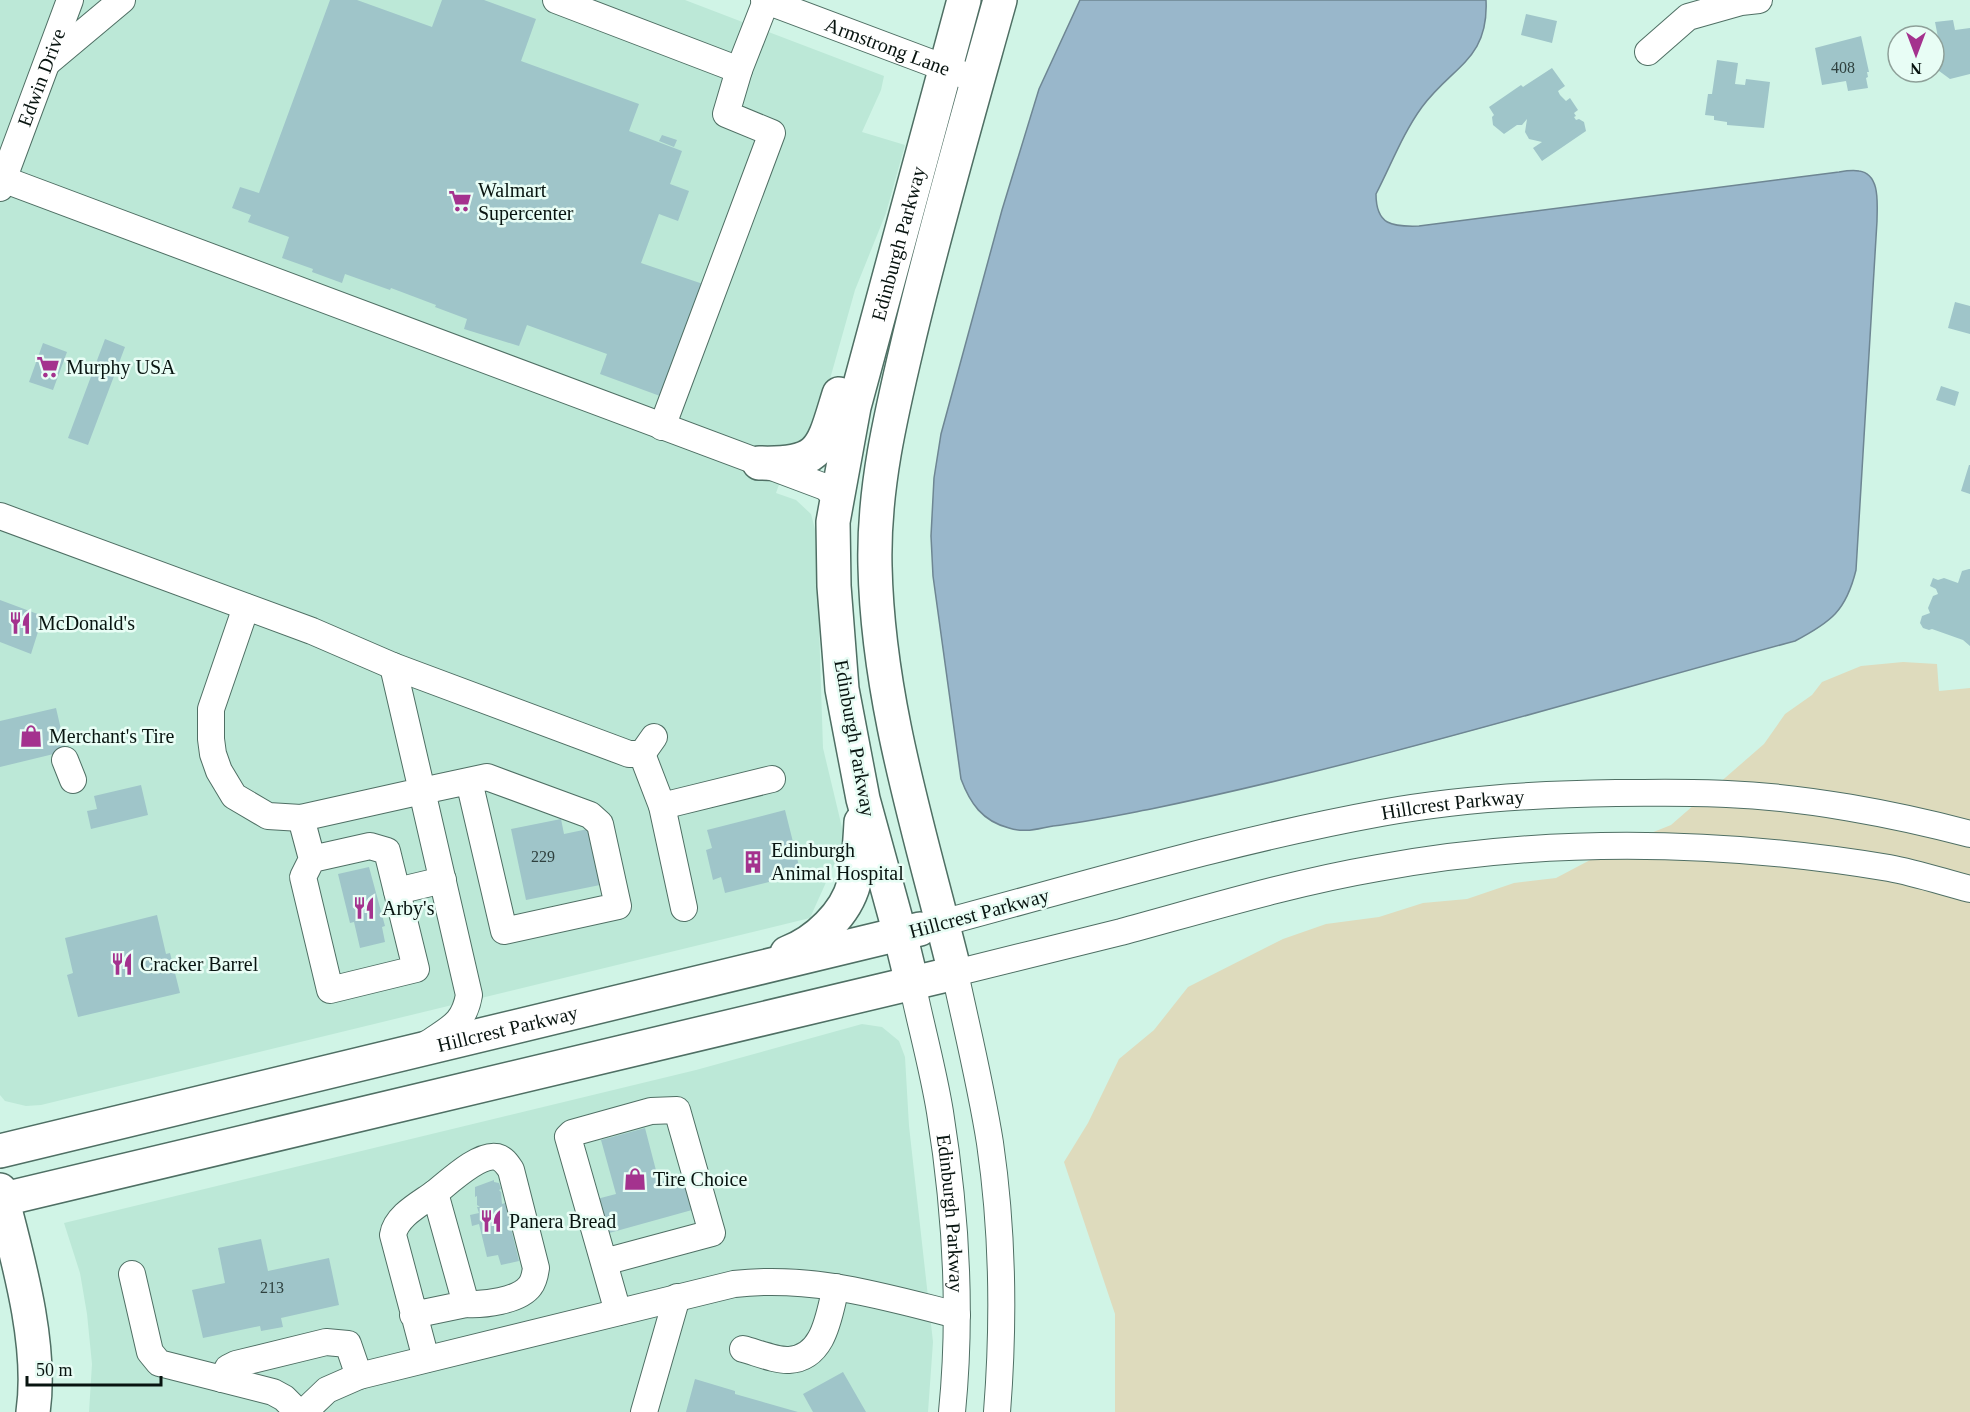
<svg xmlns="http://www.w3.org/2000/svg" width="1970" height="1412" viewBox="0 0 1970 1412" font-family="Georgia,serif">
  <rect width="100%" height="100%" fill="#d0f4e6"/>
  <path fill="#bce8d7" d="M0,0H685L884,76L881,90L862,132L905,145L886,213L855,290L830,379L810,432L800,444L793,445L776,493L796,500L811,514L816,533L823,748L845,840L810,918L41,1105L26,1106L5,1101L0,1095Z
    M862,1024L882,1027L899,1041L905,1057L909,1126L933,1342L928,1412H89L92,1364L87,1314L80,1273L64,1223L696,1070Z"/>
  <path fill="#dedbbd" d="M1903,662L1937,664L1939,691L1970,688V1412H1115V1314L1064,1162L1088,1123L1119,1059L1154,1030L1188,987L1283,939L1326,924L1379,917L1423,903L1467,899L1514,883L1556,878L1611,849L1671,825L1764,744L1785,714L1812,695L1822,682L1861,666Z"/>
  <path fill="#99b7cb" stroke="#6e8693" stroke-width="1.5" d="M1080,0H1486C1489,60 1452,66 1422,107C1403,133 1391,165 1376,194C1376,225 1392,227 1419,226L1839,172C1845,171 1853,170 1859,171C1881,174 1877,205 1877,221L1856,570C1846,611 1831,622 1795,641C1581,699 1368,764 1151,809C1119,815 1086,822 1053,826C1039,829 1023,833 1009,828C982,821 970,803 961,779L933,576L931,536L934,478L941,434L1002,210L1039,89Z"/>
  <path fill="#9fc5c9" d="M330,0H357L432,27L442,0H484L536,19L521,61L639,104L629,131L682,151L670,184L689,191L678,221L659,214L641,263L703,284L660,396L600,374L607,354L527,325L519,346L464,329L467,319L435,307L436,305L391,288L390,290L345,274L342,283L312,272L313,269L282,258L289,237L248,222L251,215L232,208L240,187L259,193Z
    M1526,14L1557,21L1552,43L1521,35Z
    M1953,20L1955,30L1970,28V74L1950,79L1935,68L1936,64L1942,58L1935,22Z
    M1861,36L1869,72H1867L1868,77L1866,78L1868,88L1848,91L1846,81L1822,85L1815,48Z
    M1717,60L1738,63L1735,84L1745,85L1746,79L1770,82L1764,128L1727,125V122L1714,120V116L1705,115L1708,94H1712Z
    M1552,68L1565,86L1558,91L1560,95L1566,101L1570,98L1578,110L1574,113L1576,116L1574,117L1576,120L1579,119L1584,122L1586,131L1542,161L1533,148L1542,142L1529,139L1525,132L1527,119L1522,125H1517L1504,134L1493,125L1492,117L1494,115L1489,107L1521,85L1523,87Z
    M662,135L677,140L674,147L659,141Z
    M1955,302L1970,306V334L1948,328Z
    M105,339L125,347L88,445L68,438Z
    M43,343L67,352L53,390L29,382Z
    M1941,386L1959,392L1955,406L1936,400Z
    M1969,465H1970V494L1961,491Z
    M1969,569H1970V646L1963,640L1932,629L1929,630L1923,628L1920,623L1922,616L1930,613L1928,608L1933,596L1938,594L1936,589L1930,586L1933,578L1938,580L1944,578L1958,583L1962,571Z
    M0,600L43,616L31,654L0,642Z
    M56,708L66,751L0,767V721Z
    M141,785L148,815L91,829L87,811L97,809L94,796Z
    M785,810L801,874L725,893L721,877L713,880L706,850L712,848L707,830Z
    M561,819L564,834L588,829L600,885L526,900L511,829Z
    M369,867L385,926L382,927L385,942L360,948L354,922L350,923L338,874Z
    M157,915L166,954L170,953L180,993L78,1017L67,975L73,973L65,938Z
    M645,1128L659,1182L683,1176L692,1210L602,1235L593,1200L616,1194L601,1140Z
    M494,1180V1182L499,1183L501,1189L499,1190L501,1192L502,1204L505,1203L509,1217H510L512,1224H510L519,1261L501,1265L498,1255L487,1257L479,1224L472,1226L470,1215L479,1213L477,1207H480L477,1205V1196L475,1197V1187Z
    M261,1239L268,1271L329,1258L339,1305L281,1318L283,1327L261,1331L260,1326L203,1338L192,1290L225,1283L218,1248Z
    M843,1372L866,1412H813L803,1394Z
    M695,1379L735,1391V1394L798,1412H686Z"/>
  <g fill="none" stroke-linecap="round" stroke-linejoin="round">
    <g stroke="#4f6f64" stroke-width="28">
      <g id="minor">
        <path d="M556,0L739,70"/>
        <path id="s1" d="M764,0L961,74"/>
        <path d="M1648,52L1688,17L1741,2L1759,0"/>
        <path d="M48,62L122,0"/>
        <path d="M0,178L825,487L838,498"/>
        <path id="s2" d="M0,188L70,0"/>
        <path d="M662,427L772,133L726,114L739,70L766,1"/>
        <path d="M0,516L312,631L393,666L629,754H642L654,737"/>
        <path d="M246,607L211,709V739L213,754L219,771L234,796L268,816L301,818L422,791L393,666"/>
        <path d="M642,754L662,806L684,908"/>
        <path d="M65,760L73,780"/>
        <path d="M662,806L772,779"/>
        <path d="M301,818L312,859L303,877L330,990L416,969L387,851L370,846L312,859"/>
        <path d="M397,891L443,880"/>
        <path id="s3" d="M942,923C1088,884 1233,840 1381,813C1459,799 1537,794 1616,793C1653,793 1690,792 1727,794C1804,797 1895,814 1970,834"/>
        <path id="s4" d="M912,983C921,1026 933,1069 940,1112C956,1212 962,1312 952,1412"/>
        <path d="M427,1044C450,1028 464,1024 469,995L422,791L487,777L590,815L600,824L618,906L504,931L469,781"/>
        <path d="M435,1193C449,1182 479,1153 497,1157C504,1159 507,1164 511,1170L536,1268C535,1275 534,1281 530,1286C519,1301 483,1305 466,1304"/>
        <path d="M604,1262L712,1233L677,1110L651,1111L572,1133L568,1137L618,1312"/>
        <path d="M132,1274L150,1352L159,1363L273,1392L284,1398L298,1412"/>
        <path d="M413,1315L466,1304L435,1193C420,1204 396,1216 393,1235L426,1359"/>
        <path d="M743,1349C755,1352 777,1361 789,1360C825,1358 829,1314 836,1287"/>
        <path d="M222,1379L228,1368L236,1364L326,1342L348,1344L359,1376"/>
        <path d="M304,1412L327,1390L359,1376L734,1284C813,1275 881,1296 957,1315"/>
        <path d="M644,1412L677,1297"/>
        <path d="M997,1412C1004,1323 1003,1232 990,1143C981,1086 967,1029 955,973C1010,959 1066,946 1121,932C1206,909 1291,883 1378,868C1547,837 1720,840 1889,868C1916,873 1943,882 1970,889"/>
      </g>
    </g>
    <g stroke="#4f6f64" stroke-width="36">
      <g id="major">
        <path d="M759,463C822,465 822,449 839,394"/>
        <path d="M787,953C816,942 846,914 854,883C859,863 860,842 861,822"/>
        <path id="s5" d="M912,983L900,934L863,799L842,689L834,586L833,522L854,407L964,0"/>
        <path id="s6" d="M0,1151L920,929"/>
        <path d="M0,1200L955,973C922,838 878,706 875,566C873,487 892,410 910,334C937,222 969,111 1000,0"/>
      </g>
    </g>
    <g stroke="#4f6f64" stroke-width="36">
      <path id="highway" d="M0,1190C17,1256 43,1344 33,1412"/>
    </g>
    <use href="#minor" stroke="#fff" stroke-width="26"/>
    <use href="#major" stroke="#fff" stroke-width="33"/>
    <use href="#highway" stroke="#fff" stroke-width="33"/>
  </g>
  <defs>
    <g id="supermarket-bare" transform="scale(1.8)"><path d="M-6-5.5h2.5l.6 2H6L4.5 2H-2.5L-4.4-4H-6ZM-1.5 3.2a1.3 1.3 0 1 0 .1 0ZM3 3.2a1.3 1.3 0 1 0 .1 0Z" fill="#a4328e" stroke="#e8fdf5" stroke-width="2.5" paint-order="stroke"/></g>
    <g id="restaurant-bare" transform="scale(1.8)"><path d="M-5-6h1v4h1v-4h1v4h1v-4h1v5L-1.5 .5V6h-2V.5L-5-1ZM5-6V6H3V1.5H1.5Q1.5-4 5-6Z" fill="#a4328e" stroke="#e8fdf5" stroke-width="2.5" paint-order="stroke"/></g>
    <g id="shop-bare" transform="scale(1.8)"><path d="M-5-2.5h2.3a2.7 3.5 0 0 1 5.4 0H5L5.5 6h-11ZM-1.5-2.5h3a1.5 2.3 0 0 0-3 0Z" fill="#a4328e" stroke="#e8fdf5" stroke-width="2.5" paint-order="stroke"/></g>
    <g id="building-bare" transform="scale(1.8)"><path d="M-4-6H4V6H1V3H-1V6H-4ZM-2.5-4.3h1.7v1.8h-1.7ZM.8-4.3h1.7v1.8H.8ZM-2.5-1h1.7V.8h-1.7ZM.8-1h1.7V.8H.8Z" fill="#a4328e" stroke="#e8fdf5" stroke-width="2.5" paint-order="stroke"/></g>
  </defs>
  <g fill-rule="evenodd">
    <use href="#supermarket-bare" x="460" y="201"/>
    <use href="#supermarket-bare" x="48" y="367"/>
    <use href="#restaurant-bare" x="20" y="623"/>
    <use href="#shop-bare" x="31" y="736"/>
    <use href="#building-bare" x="753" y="862"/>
    <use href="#restaurant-bare" x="364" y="908"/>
    <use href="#restaurant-bare" x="122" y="964"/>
    <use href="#shop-bare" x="635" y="1179"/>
    <use href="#restaurant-bare" x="491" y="1221"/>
  </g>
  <g text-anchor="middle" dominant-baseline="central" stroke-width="5" stroke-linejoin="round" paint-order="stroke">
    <g font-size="16" fill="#2e403e">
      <text x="1843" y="67">408</text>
      <text x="543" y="856">229</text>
      <text x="272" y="1287">213</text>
    </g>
    <g font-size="20" fill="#081410" stroke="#e8fdf5">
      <text stroke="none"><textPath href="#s1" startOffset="132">Armstrong Lane</textPath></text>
      <text stroke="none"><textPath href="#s2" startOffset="118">Edwin Drive</textPath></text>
      <text stroke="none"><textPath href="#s5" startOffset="756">Edinburgh Parkway</textPath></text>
      <text transform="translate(855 738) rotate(80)">Edinburgh Parkway</text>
      <text stroke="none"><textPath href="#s3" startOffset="525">Hillcrest Parkway</textPath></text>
      <text transform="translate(979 913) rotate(-15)">Hillcrest Parkway</text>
      <text stroke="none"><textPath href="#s6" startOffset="522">Hillcrest Parkway</textPath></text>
      <text stroke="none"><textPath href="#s4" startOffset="234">Edinburgh Parkway</textPath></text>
    </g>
    <g font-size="20" fill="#081410" stroke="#e8fdf5" text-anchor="start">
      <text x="478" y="190">Walmart<tspan x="478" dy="23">Supercenter</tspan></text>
      <text x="66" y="367">Murphy USA</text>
      <text x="38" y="623">McDonald's</text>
      <text x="49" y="736">Merchant's Tire</text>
      <text x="771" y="850">Edinburgh<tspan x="771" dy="23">Animal Hospital</tspan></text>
      <text x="382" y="908">Arby's</text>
      <text x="140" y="964">Cracker Barrel</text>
      <text x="653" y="1179">Tire Choice</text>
      <text x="509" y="1221">Panera Bread</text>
    </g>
  </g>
  <g transform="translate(1916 54) rotate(180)"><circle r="28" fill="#e8fdf5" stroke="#8ea099" stroke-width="1.5"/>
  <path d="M0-4.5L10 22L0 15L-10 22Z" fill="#a4328e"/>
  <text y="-9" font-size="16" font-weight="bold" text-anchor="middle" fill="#081410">N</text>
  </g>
  <path d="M27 1376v9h134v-9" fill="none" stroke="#081410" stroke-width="3"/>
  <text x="36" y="1376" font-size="18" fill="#081410" stroke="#e8fdf5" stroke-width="4.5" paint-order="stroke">50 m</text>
</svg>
